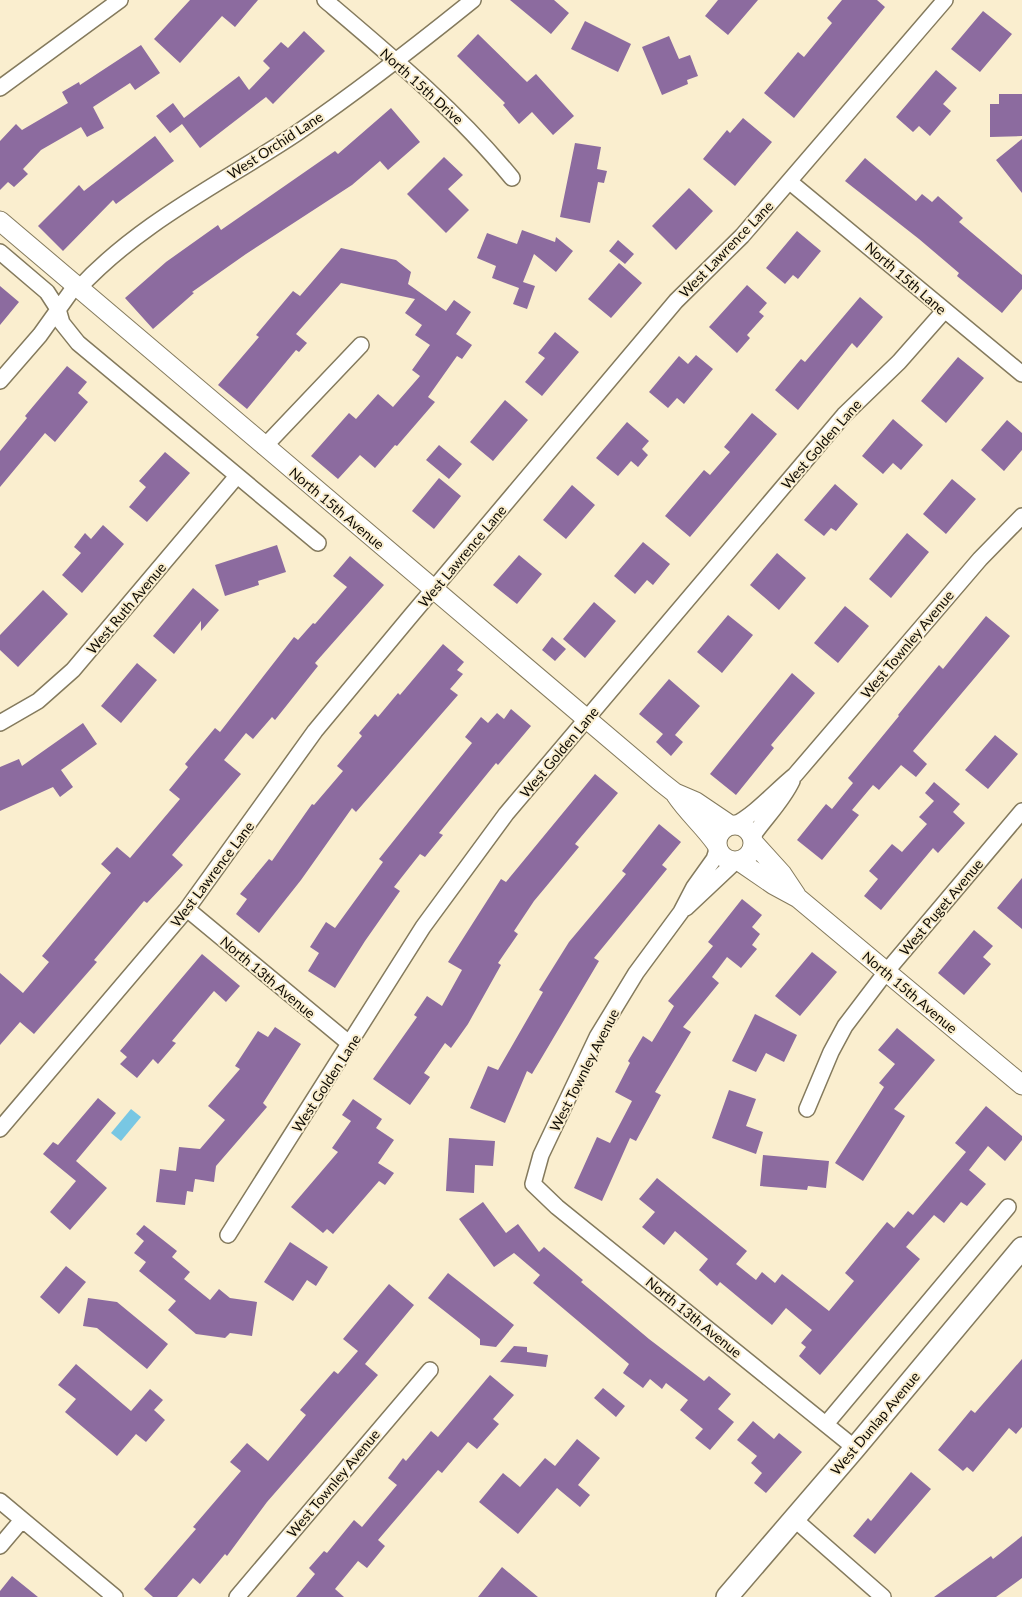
<svg xmlns="http://www.w3.org/2000/svg" width="1022" height="1597" viewBox="0 0 1022 1597" font-family="Lato,sans-serif">
  <rect width="100%" height="100%" fill="#faeecf"/>
  <path fill="#78c7e3" d="M131,1109L141,1117L121,1141L111,1133Z"/>
  <path fill="#8c6b9f" d="M190,0H258L235,27L222,16L180,63L154,39Z
    M510,0H554L569,13L551,34Z
    M718,0H758L728,35L705,16Z
    M842,0H877L885,7L794,118L764,93L798,52L804,57L832,23L827,18Z
    M983,11L1012,34L980,72L951,49Z
    M585,21L631,44L618,72L571,49Z
    M304,31L325,51L273,104L266,97L200,148L182,124L170,133L156,116L173,103L184,118L239,76L249,90L270,68L263,61L281,42L288,48Z
    M478,34L527,82L536,74L574,116L553,135L532,112L519,124L503,105L505,103L457,56Z
    M669,36L679,59L690,55L698,76L687,80L688,84L662,95L642,47Z
    M141,45L160,73L135,90L130,83L93,107L104,128L87,137L81,127L41,150L23,169L28,174L14,187L8,182L0,190V141L16,124L22,130L68,103L62,92L79,82L80,85Z
    M936,70L957,88L943,104L951,111L930,136L919,126L913,132L896,117Z
    M999,94H1022V136L990,137V104H999Z
    M391,108L420,142L388,170L380,161L352,185L246,254L192,292L194,293L153,329L125,298L166,262L218,225L221,230L335,151L338,154Z
    M743,118L772,142L735,186L703,159L727,130L730,133Z
    M155,136L174,161L116,204L113,200L63,251L38,226L79,185L84,191Z
    M1022,139V193L996,160Z
    M575,143L601,147L597,169L607,171L604,183L598,182L590,223L560,217Z
    M444,157L463,175L448,189L469,210L446,233L407,194Z
    M865,158L916,201L922,194L932,202L938,196L963,218L959,222L1022,275V289L1002,313L957,276L959,273L919,239L845,181Z
    M689,188L713,211L676,250L652,226Z
    M522,230L555,242L556,237L573,251L556,272L534,254L523,282L535,286L527,309L513,304L519,288L492,278L496,266L477,258L487,233L517,244Z
    M797,231L821,251L798,279L793,275L785,284L766,268Z
    M618,240L634,254L625,264L609,251Z
    M341,248L396,260L411,272L408,284L446,311L454,300L471,312L456,334L472,345L462,359L457,356L428,397L435,402L397,446L395,445L375,468L360,455L338,479L311,456L349,413L356,419L378,394L393,407L420,376L412,370L430,345L415,335L422,325L405,313L415,299L341,283L296,334L307,343L299,352L296,350L247,409L218,385L259,337L256,335L293,291L300,296Z
    M619,263L642,283L611,318L588,299Z
    M747,285L767,303L759,312L764,316L747,335L750,338L737,353L709,327Z
    M0,286L19,302L0,325Z
    M860,297L883,317L857,348L852,343L798,410L775,390L801,359L805,362Z
    M555,332L579,352L542,396L525,382L545,358L538,353Z
    M696,355L713,369L684,404L677,398L668,408L649,392L679,356L688,364Z
    M958,357L984,378L946,423L921,401Z
    M67,366L87,382L78,393L88,402L55,442L45,433L0,487V451L27,418L25,416Z
    M505,400L528,420L493,461L470,442Z
    M752,413L777,434L690,537L665,516L704,470L710,475L730,452L724,447Z
    M893,419L923,445L901,470L893,463L883,474L862,456Z
    M1007,420L1022,433V450L1004,471L981,450Z
    M627,422L649,441L642,449L648,455L638,467L631,461L618,476L596,458Z
    M439,445L462,464L449,479L426,460Z
    M165,452L190,473L147,522L129,507L146,487L139,481Z
    M439,478L461,496L434,529L412,511Z
    M952,479L976,499L946,534L923,514Z
    M835,484L858,504L836,531L831,528L824,536L804,520Z
    M572,485L595,505L566,539L543,520Z
    M103,525L124,544L82,593L62,575L81,553L74,547L85,533L91,539Z
    M907,533L929,552L891,598L869,579Z
    M643,542L670,564L653,585L647,580L635,594L614,576Z
    M277,545L286,572L258,581L259,585L225,596L215,565Z
    M777,553L806,578L779,610L750,585Z
    M519,555L542,574L517,604L493,585Z
    M350,556L384,585L315,663L318,666L275,720L272,717L253,739L246,733L224,760L241,774L172,855L183,865L147,903L144,901L94,960L97,962L34,1034L20,1022L0,1045V973L23,993L49,962L42,956L111,873L101,864L117,847L130,858L180,799L169,790L188,767L185,764L215,728L220,732L294,637L298,640L313,623L315,624L347,587L333,576Z
    M193,588L219,610L201,631V621L174,654L153,636Z
    M43,590L68,614L18,667L0,650V635Z
    M594,602L616,621L585,658L563,639Z
    M845,606L869,626L838,663L814,643Z
    M728,615L753,635L722,673L697,652Z
    M986,616L1010,636L913,751L927,764L916,777L901,765L879,790L873,785L852,810L859,815L822,860L797,840L826,804L832,809L853,783L848,778L899,716L898,715L939,665L943,669Z
    M552,637L566,649L555,661L542,650Z
    M443,644L464,662L457,670L463,674L450,689L458,695L356,812L352,808L301,880L259,933L236,914L247,899L240,894L269,859L272,861L312,804L314,805L343,771L337,766L362,736L359,733L375,714L378,717L398,693L400,695Z
    M137,663L157,680L121,723L101,706Z
    M792,673L815,693L771,745L774,748L736,795L710,774Z
    M669,679L700,706L675,735L683,742L671,756L656,742L663,734L639,714Z
    M511,709L531,726L498,765L496,763L439,833L443,835L425,857L420,854L394,887L400,891L365,941L335,988L308,971L319,953L310,947L326,922L335,928L383,862L379,859L472,743L465,737L481,717L488,723L497,713L504,719Z
    M83,723L97,744L61,770L73,787L60,797L53,787L0,811V767L19,759L22,766Z
    M995,735L1018,754L988,789L965,770Z
    M595,774L618,793L575,844L579,847L534,901L514,931L518,934L498,963L501,965L468,1024L451,1048L445,1043L424,1073L430,1077L410,1105L373,1079L417,1017L414,1015L427,996L442,1006L462,970L448,962L501,879L506,882Z
    M934,782L960,804L953,812L965,823L938,853L933,848L881,910L864,896L878,879L869,871L892,844L902,852L927,824L919,817L934,801L925,793Z
    M659,824L681,842L662,865L667,869L594,958L599,961L532,1074L527,1071L505,1123L470,1108L488,1066L498,1070L543,992L539,990L569,942L626,874L622,871Z
    M1022,878V929L997,908Z
    M742,899L762,915L752,927L760,934L752,945L757,949L741,968L727,957L712,977L719,983L683,1027L691,1032L655,1092L661,1095L636,1141L630,1138L602,1201L574,1188L597,1137L610,1143L632,1101L615,1092L630,1063L628,1061L643,1036L652,1042L674,1006L668,1001L713,946L708,942Z
    M974,930L993,946L983,957L991,964L964,995L938,973Z
    M812,952L837,972L800,1016L775,996Z
    M202,954L240,986L226,1002L214,991L172,1041L176,1043L158,1064L153,1059L137,1078L120,1064L127,1057L120,1051Z
    M755,1014L797,1035L784,1062L766,1053L756,1072L732,1061Z
    M275,1027L301,1044L263,1103L267,1107L216,1166L214,1182L195,1179L193,1192L187,1191L185,1205L156,1202L160,1169L176,1171L179,1147L200,1149L225,1120L208,1106L240,1069L235,1066L258,1031L268,1037Z
    M897,1028L935,1060L894,1109L905,1116L863,1181L835,1163L884,1087L879,1083L895,1064L878,1050Z
    M729,1090L756,1099L746,1126L763,1132L756,1154L712,1138Z
    M98,1098L116,1113L76,1161L107,1188L70,1230L50,1212L76,1181L43,1154L53,1142L58,1145Z
    M353,1099L382,1119L376,1128L394,1140L378,1163L394,1173L385,1185L379,1181L333,1234L327,1229L323,1233L291,1207L338,1152L332,1148L351,1121L342,1115Z
    M986,1106L1022,1136V1140L1005,1161L988,1146L969,1170L986,1184L967,1206L961,1202L944,1223L934,1215L906,1247L920,1259L820,1375L799,1356L806,1347L801,1343L812,1330L786,1308L772,1325L720,1282L717,1286L699,1270L708,1259L675,1231L664,1245L642,1227L655,1212L639,1199L657,1178L747,1251L736,1264L756,1280L762,1272L775,1283L782,1274L829,1311L854,1281L845,1273L887,1222L894,1228L908,1211L913,1215L966,1152L955,1143Z
    M449,1138L495,1141L493,1166L475,1165L474,1193L446,1191Z
    M763,1155L829,1161L826,1188L808,1186L807,1190L760,1186Z
    M483,1202L506,1233L518,1224L539,1252L544,1247L583,1280L581,1282L649,1339L704,1381L709,1376L731,1394L718,1409L734,1422L710,1450L695,1438L703,1429L680,1410L688,1400L666,1383L662,1389L650,1379L643,1388L623,1373L629,1364L533,1283L540,1275L514,1253L494,1267L459,1219Z
    M144,1225L177,1251L172,1257L190,1272L184,1279L210,1300L219,1289L230,1298L257,1302L252,1336L230,1333L225,1338L196,1334L168,1310L176,1301L139,1271L146,1262L134,1253L144,1241L136,1234Z
    M290,1242L328,1267L316,1286L307,1280L293,1301L264,1282Z
    M66,1266L86,1282L59,1314L40,1297Z
    M448,1273L514,1325L496,1347L480,1345V1339L428,1298Z
    M389,1284L414,1305L365,1364L378,1375L267,1502L227,1556L225,1554L200,1584L193,1578L177,1597H153L144,1589L196,1529L193,1527L241,1471L230,1462L247,1443L268,1461L306,1415L300,1410L334,1371L338,1374L358,1351L343,1339Z
    M88,1298L117,1302L168,1344L147,1369L97,1328L83,1326Z
    M514,1346L527,1347V1352L548,1355L546,1367L500,1362Z
    M1022,1359V1427L1016,1434L1009,1428L973,1472L967,1467L963,1471L938,1450L971,1410L975,1413Z
    M76,1364L131,1411L150,1389L163,1400L154,1410L165,1420L146,1442L136,1434L117,1456L65,1412L76,1399L58,1385Z
    M490,1375L514,1395L493,1419L499,1424L477,1449L468,1442L442,1473L438,1470L378,1540L385,1546L367,1568L358,1561L335,1589L344,1597H296L315,1574L309,1568L324,1551L327,1553L354,1520L362,1527L397,1485L388,1478L403,1458L406,1461L431,1431L438,1437Z
    M603,1388L625,1406L616,1417L594,1398Z
    M753,1421L774,1439L779,1433L802,1452L766,1493L754,1483L762,1473L751,1463L757,1456L737,1440Z
    M577,1439L600,1458L578,1485L590,1495L580,1507L557,1488L518,1534L479,1502L503,1473L520,1487L545,1458L555,1466Z
    M911,1472L931,1489L875,1554L853,1536L868,1518L871,1521Z
    M1022,1536V1578L996,1597H934L991,1556L993,1559Z
    M502,1567L538,1597H478Z
    M12,1576L38,1597H0V1591Z"/>
  <g fill="none" stroke-linecap="round" stroke-linejoin="round">
    <g stroke="#847a5d" stroke-width="18">
      <path id="minor" d="M325,0C391,56 457,111 512,178
        M0,88L120,0
        M790,182L1022,374
        M0,252L47,292L58,309L62,323L78,343L318,543
        M78,289C140,222 222,183 297,133C358,91 416,46 473,0
        M0,381L40,335L75,286
        M264,447L361,345
        M0,723L38,701L73,670L237,476
        M734,825C756,814 775,791 795,775L980,559L1022,516
        M752,837C765,818 782,802 792,781
        M718,847L714,859L694,887L681,912L636,973L597,1037L541,1155L533,1184L557,1207L855,1448
        M686,908L736,861
        M187,909L350,1044
        M807,1109L831,1052L845,1026L886,972L1022,811
        M0,1129L187,909L315,731L409,618L676,301L742,236L945,0
        M228,1235L423,927L506,814L844,415L899,362L944,311
        M826,1424L1008,1207
        M0,1501L115,1597
        M793,1518L883,1597
        M0,1546L22,1520
        M237,1597L430,1370"/>
    </g>
    <g stroke="#847a5d" stroke-width="21">
      <path id="tertiary" d="M0,221L661,782L675,793L696,802L730,825
        M676,795C688,813 705,827 717,845
        M717 843a18 18 0 1 1 36 0a18 18 0 1 1-36 0Z
        M753,842L782,874L796,895
        M739,861L774,885L798,898L1022,1085"/>
    </g>
    <g stroke="#847a5d" stroke-width="24">
      <path id="secondary" d="M727,1597L855,1448L1022,1248"/>
    </g>
    <use href="#minor" stroke="#fff" stroke-width="15"/>
    <use href="#tertiary" stroke="#fff" stroke-width="19"/>
    <use href="#secondary" stroke="#fff" stroke-width="21"/>
  </g>
  <g text-anchor="middle" dominant-baseline="central" stroke-width="4" stroke-linejoin="round" paint-order="stroke">
    <g font-size="14" fill="#0f0b03" stroke="#faeecf">
      <text transform="translate(422 86) rotate(42)">North 15th Drive</text>
      <text transform="translate(275 145) rotate(-33)">West Orchid Lane</text>
      <text transform="translate(726 249) rotate(-46)">West Lawrence Lane</text>
      <text transform="translate(906 278) rotate(41)">North 15th Lane</text>
      <text transform="translate(821 444) rotate(-49)">West Golden Lane</text>
      <text transform="translate(337 508) rotate(40)">North 15th Avenue</text>
      <text transform="translate(462 556) rotate(-50)">West Lawrence Lane</text>
      <text transform="translate(126 608) rotate(-50)">West Ruth Avenue</text>
      <text transform="translate(907 644) rotate(-50)">West Townley Avenue</text>
      <text transform="translate(559 752) rotate(-50)">West Golden Lane</text>
      <text transform="translate(212 874) rotate(-53)">West Lawrence Lane</text>
      <text transform="translate(941 907) rotate(-50)">West Puget Avenue</text>
      <text transform="translate(268 977) rotate(40)">North 13th Avenue</text>
      <text transform="translate(910 992) rotate(40)">North 15th Avenue</text>
      <text transform="translate(584 1070) rotate(-63)">West Townley Avenue</text>
      <text transform="translate(326 1083) rotate(-57)">West Golden Lane</text>
      <text transform="translate(694 1317) rotate(39)">North 13th Avenue</text>
      <text transform="translate(875 1423) rotate(-50)">West Dunlap Avenue</text>
      <text transform="translate(333 1483) rotate(-50)">West Townley Avenue</text>
    </g>
  </g>
</svg>
